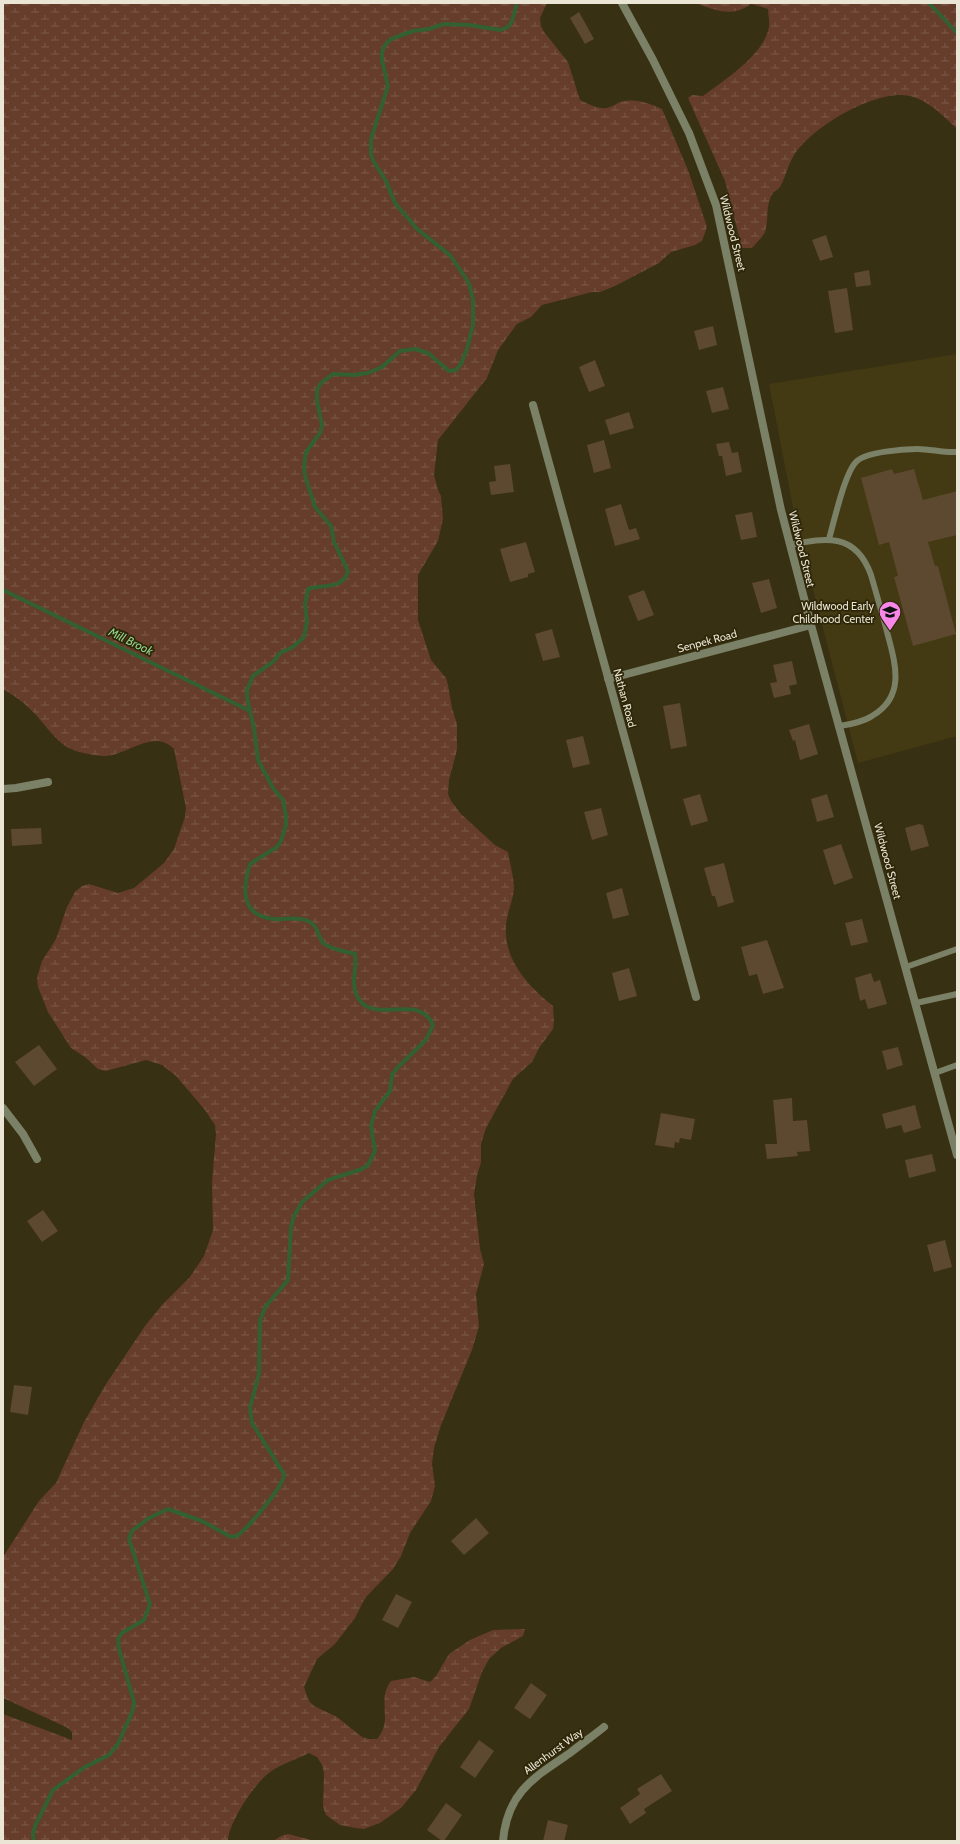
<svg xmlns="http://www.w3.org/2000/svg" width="960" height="1844" viewBox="0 0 960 1844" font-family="Cabin,sans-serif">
  <defs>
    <pattern id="wetland-marsh" width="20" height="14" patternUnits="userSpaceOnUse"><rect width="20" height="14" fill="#653d2a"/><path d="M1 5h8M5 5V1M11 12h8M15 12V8" fill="none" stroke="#7b5948"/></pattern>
  </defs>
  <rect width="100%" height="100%" fill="#383012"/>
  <path fill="#433912" d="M957,354V736L858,763L797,528L769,384Z"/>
  <path fill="url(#wetland-marsh)" d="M3,3H547L540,18L541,26L544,32L568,62L580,100C588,104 601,111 610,107C616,105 619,101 625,101C638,99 651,104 662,109L688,170L707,227L702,241L695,245L671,252L659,263L615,286L600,292H592L542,305L531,317L517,324L498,350L487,378L438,440L434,475L438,490L441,496L443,519L438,541L418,575V620L431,660L446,678L448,685L452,708L457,724V750L449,780L448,794L451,801L461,814L495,845L508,852C510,864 514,877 514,889C513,901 507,913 506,925C503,959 528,986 553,1006L554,1021L553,1029L539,1048L532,1062L513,1079L486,1128L481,1144V1162L477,1176L474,1194L480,1249L484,1264L476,1294L479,1326L472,1350L441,1425L434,1448L432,1464L435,1486L431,1501L410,1533L401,1556L393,1569L365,1598L355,1618L335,1644L317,1659L304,1687L309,1701L314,1706L337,1717L362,1737L369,1739H377C394,1720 376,1701 391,1681L414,1677L430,1682L436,1676L449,1654L470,1640L493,1630L525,1629L523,1636L501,1648L489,1659L482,1672L469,1709L439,1747L416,1790L401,1808L380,1823L364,1829L356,1828L340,1825L326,1815L323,1807L324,1773L322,1765L317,1757L309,1753C297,1759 284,1763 273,1770C257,1779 228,1823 228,1841H3V1714L72,1740V1732L66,1727L3,1698V1557L39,1501L56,1483L84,1422L106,1384L145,1326L162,1305L190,1277L204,1256L213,1230L212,1183L216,1134L215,1125L205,1110L176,1076L162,1065L146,1060L106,1071L98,1069L85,1057L71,1048L48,1012L38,987L37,978L42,961L56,939L67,907L75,892L82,886L89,884L118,893L134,888L164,863L174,849L185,817L186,808L174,749C153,727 127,757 102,756C92,755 79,753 69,748C55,741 42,720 30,709C22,701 13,695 3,689Z
    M695,3H957V129C943,116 930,101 910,96C877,88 809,128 793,157C788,165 786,176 781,185C780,189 775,190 773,193C765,204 769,220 765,232C763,237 756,243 752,248H742L725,181L688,98L692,95L703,96C724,80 764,55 769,27C770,22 768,15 768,9L751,4C732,18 715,10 695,3Z
    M288,1834L315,1841H273L281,1836Z"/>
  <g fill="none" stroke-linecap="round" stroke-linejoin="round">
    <path stroke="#336032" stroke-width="4" d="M929,3L957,33
      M3,590L250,711
      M34,1841L33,1834L35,1826L53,1790L85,1767L109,1755L118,1744L133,1710L134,1702L119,1649L118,1639L122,1633L144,1620L150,1604L129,1539L132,1531L149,1518L168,1509L202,1521L229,1536L235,1537C245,1532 285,1485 284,1474L252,1423L250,1408L259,1373L260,1320L266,1306L288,1280L291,1227L294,1216L302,1202L328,1180L362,1169L368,1165L375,1151L371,1126L375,1111L390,1091L392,1075L397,1068L426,1040L433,1025C418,990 371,1029 356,994C351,982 357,967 355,954C345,951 331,950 323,943C317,935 319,926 308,921C297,916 286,920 275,919C241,917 242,889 250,864L277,847L281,841L286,825V816L283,800L273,788L258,760L254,728L247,698V690L253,676L274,661L280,653L293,647L304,637L307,622L305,604L308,589C323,584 343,590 348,571L334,542L331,526L315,507L305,476L304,468L306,452L320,433L322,425L317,401V390L321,383L333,374L354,375L368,373L382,367L400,351L415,349L428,353L449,371L456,370L461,364L467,349L473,325V300L469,283L450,255L417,229L395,203L386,181L374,162L371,155V139L388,86L382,60V52L385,45L391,39L413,31L429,29L444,24L469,25L500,30L508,27L512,21L517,3"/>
  </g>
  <path fill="#5d4830" d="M579,12L594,39L585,44L570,18Z
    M826,235L833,257L820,261L812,240Z
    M869,270L871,285L856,287L854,273Z
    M847,288L853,330L835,333L828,291Z
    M713,326L717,345L699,350L694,331Z
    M595,360L605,386L589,392L579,367Z
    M723,387L729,409L712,413L706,391Z
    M629,412L634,428L610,435L605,420Z
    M604,440L611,468L594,473L587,445Z
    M729,442L732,453L738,452L742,472L726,476L722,456H719L716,444Z
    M510,464L514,492L491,495L489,482L496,481L494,466Z
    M892,469L894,474L914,469L923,500L957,491V535L928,542L935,566H938L956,634L913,646L894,577L898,576L889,542L879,545L861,478Z
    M621,504L629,530L636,528L640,539L615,546L605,509Z
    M752,512L757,537L741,540L735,515Z
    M526,542L535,572L528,574V577L510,582L500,549Z
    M769,579L777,608L761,613L752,583Z
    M644,590L654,615L638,621L628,596Z
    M552,629L560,657L543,661L535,634Z
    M792,661L797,684L789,686L791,694L774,698L770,683L777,682L773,665Z
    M680,703L687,746L671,749L663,706Z
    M809,724L818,754L800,760L795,740L793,741L789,730Z
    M583,736L590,764L573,768L566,740Z
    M700,794L708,821L691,826L683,799Z
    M827,794L834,817L817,822L811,799Z
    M601,808L608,835L592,840L584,812Z
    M919,824L923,825L929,846L911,851L905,828Z
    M41,828L42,844L12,846L11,829Z
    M841,844L853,878L834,885L823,850Z
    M724,863L734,902L718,907L715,896H712L704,868Z
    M622,888L629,915L613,919L606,893Z
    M862,919L868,942L851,946L845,923Z
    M767,940L784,988L763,994L757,974L749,976L741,947Z
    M629,968L637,996L619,1001L612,973Z
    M871,973L874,982L880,980L887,1004L868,1009L865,999L860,1001L855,978Z
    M39,1045L57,1069L34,1086L15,1062Z
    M898,1047L903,1065L887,1070L882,1051Z
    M792,1098L793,1121L807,1120L810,1151L797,1152L798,1156L767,1159L765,1144H777L773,1100Z
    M915,1105L921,1128L904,1133L901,1125L886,1129L882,1114Z
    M661,1113L695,1119L691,1140L680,1138L679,1143L675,1142L674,1148L655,1145Z
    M932,1154L936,1171L909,1178L905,1160Z
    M43,1210L58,1231L42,1242L27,1221Z
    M945,1240L952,1267L934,1272L927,1245Z
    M14,1385L32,1387L28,1415L10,1412Z
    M476,1518L489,1533L464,1555L451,1541Z
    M396,1594L412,1602L398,1628L382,1620Z
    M531,1683L547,1695L530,1719L514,1708Z
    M479,1740L494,1751L475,1778L460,1767Z
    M661,1774L672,1791L644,1809L646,1813L630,1824L620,1808L640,1794L637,1789Z
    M446,1803L462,1815L444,1841H442L427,1830Z
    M548,1820L568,1825L564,1841H543Z"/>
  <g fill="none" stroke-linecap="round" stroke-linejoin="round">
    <path stroke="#7a8166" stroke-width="6" d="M829,539C834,522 845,471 857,461C867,452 903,449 917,449C931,449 943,453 957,452
      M790,545C826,537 856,533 871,575C876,592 881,610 886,628C894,660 908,695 872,716C863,722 851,724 840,726
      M906,967L957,949
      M916,1003L957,994
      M935,1073L957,1065"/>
    <path stroke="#7a8166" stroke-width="8" d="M533,405L696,997
      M608,679L811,625
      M3,789L16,788L48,782
      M3,1108L23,1134L37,1159
      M503,1841C507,1793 533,1778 570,1753C581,1744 593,1736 604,1727"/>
    <path stroke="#7a8166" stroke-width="8" d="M622,3L653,60L689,133L716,205L781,510L811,625L957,1155"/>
  </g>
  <defs>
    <g id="school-pin" transform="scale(1.15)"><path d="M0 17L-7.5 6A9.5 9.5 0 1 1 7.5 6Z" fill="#f987e9" stroke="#2e2608"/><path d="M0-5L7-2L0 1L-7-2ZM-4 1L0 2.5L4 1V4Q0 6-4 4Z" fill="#111"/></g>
  </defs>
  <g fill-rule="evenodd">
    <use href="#school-pin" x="890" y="612"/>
  </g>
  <g text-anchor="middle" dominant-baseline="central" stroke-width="3.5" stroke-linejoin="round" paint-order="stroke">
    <g font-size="11" fill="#eae5d4" stroke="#2e2608">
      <text transform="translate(733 233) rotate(76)">Wildwood Street</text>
      <text transform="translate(802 549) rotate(76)">Wildwood Street</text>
      <text transform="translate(707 641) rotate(-15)">Senpek Road</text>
      <text transform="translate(625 698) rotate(75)">Nathan Road</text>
      <text transform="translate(888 861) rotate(75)">Wildwood Street</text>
      <text transform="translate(553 1751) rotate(-36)">Allenhurst Way</text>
    </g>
    <g font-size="11" fill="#eae5d4" stroke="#2e2608" text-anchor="end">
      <text x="874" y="606">Wildwood Early<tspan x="874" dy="13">Childhood Center</tspan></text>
    </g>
    <g font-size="12" font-style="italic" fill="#92d58e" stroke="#2e2608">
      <text transform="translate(131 641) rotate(26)">Mill Brook</text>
    </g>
  </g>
  <rect width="960" height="1844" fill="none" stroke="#eae5d4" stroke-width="8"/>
</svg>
